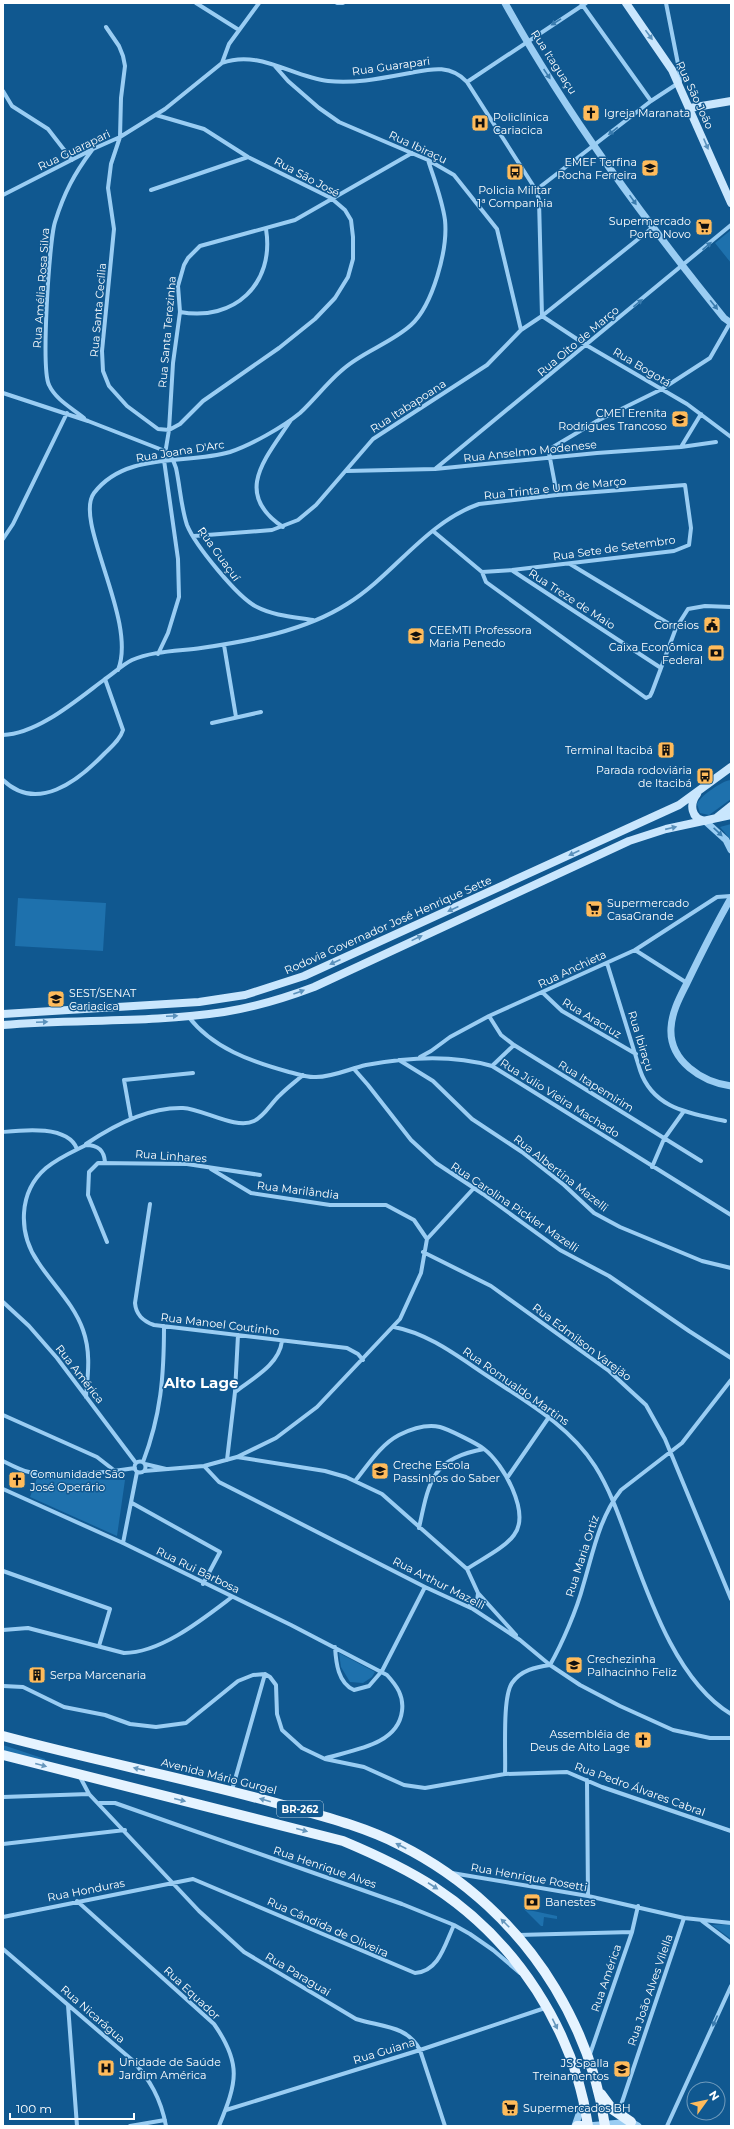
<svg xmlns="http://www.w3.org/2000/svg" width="734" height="2129" viewBox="0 0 734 2129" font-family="Montserrat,sans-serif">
  <rect width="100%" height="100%" fill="#105890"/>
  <path fill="#1e71ad" d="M731,230V263L715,243Z
    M731,780V799L709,815L700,813L697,804C699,797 723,780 731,780Z
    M731,824V840L720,827Z
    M18,898L106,903L103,951L15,946Z
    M37,1478L125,1480L117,1536L30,1497Z
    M339,1653L375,1672L372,1677L363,1683L350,1682L341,1667Z
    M3,1745L45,1759L44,1765L3,1752Z
    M524,1909L557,1916V1919L544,1917L543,1926H541Z
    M731,1924V1939L712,1925Z"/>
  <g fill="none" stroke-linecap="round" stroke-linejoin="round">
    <path stroke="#9acdf3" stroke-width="4" d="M196,3L239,30
      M337,3H343
      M581,3L651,101
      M106,27L119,46L123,56L125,66L121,98L120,137L111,164L108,188L114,229L102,351L103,371L109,386L127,406L158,429L169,430L180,424L203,401L279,348L315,319L335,298L348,277L353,259V237L351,220L345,210L331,198L248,157L204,129L156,115
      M222,63L229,44L259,3
      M274,65L288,81L319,108L339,122L428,160L454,175L497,229L521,330
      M467,82L586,3
      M3,91L12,106L48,129L72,160
      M151,190L248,157
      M536,190L651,101L680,82L679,69L666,3
      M3,195L93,149L120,137L165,109L222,63C259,49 292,77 328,81C355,84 383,78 410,73C431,69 450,64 467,82L536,190L539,200L542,316L586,345L687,404L731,437
      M180,312C234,322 275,284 266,229
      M3,393L88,421L165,451L173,460L176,468C180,486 181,507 187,525C195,545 238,598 257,607C274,616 295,617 313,620
      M84,418C72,408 56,400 49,385C41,369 49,242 55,222C64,193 74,174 92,150
      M681,447L701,414
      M435,469L731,225
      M346,471L435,469L597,453L681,447L716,442
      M557,495L549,453L553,447L597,421L662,389L710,358L730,323
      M283,527C232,493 266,458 291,420
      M433,531L482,572L486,582L646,698L650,696L652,692L676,628L688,609L705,606L731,607
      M194,536L272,530L298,520L316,505L373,439L487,365L521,330L542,316L652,228
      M3,539L13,524L67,413
      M570,564L676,628
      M513,571L661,668
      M224,645L236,717
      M158,654L168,633L179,597L178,559L164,460L169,430L173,363L180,312L178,286L184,265L188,258L200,246L295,220L412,153
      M118,670C138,621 73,521 94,493C126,451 186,465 230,452C251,445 283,427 300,413C314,400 326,384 341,371C361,352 390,344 411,325C433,305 448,249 445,220C442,199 434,179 428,160
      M212,723L261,712
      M3,735C38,734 78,699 105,679C114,673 122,665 132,660C152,651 179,651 201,648C249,641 305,631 347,604C394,575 425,523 479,504L557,495L685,485L691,528L689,545L674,551L512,570L482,572
      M3,780C37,813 78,781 104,754C111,747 120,740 123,730L105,679
      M635,950L687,983
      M607,963L640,1070C653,1109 690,1113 725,1121
      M542,992L562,1011L636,1054
      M188,1016C212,1048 252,1062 289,1072C298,1074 307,1078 316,1077C333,1077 349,1069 366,1065C408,1057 451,1054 492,1066L731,1215
      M489,1016L501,1035L514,1045L701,1161
      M420,1057L431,1051L450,1037L489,1016L635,950L717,897L731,896
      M399,1060L433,1081L472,1119L522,1152L564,1185L594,1213L620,1227L702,1261L731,1268
      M492,1066L514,1045
      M354,1069L368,1085L411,1140L436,1163L483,1194L560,1250L609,1276L689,1331L731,1358
      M131,1119L124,1080L193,1073
      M3,1132C23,1130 68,1125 77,1149
      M86,1144C114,1125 148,1107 183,1108C203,1109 236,1130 254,1121C265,1116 271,1103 280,1095C287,1088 295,1082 303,1075
      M652,1167L664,1139L684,1111
      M211,1169L251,1193L330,1205H386L414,1220L427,1239
      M150,1204L135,1303C136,1315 143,1321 154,1325L347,1348L358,1354L363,1360
      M107,1242L88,1195L89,1172L98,1163L187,1164L260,1175
      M423,1252L491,1286L609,1371L646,1405L665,1439L731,1599
      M3,1302L29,1326L57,1358L136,1463
      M394,1327C431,1334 461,1359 492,1379C530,1404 570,1427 595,1466C609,1488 618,1513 627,1538C648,1595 676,1681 731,1714
      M235,1392C253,1378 279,1365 282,1341
      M86,1397C88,1374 91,1352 83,1330C74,1304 53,1285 38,1262C18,1233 18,1192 46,1168C58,1158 72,1152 86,1145C98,1145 104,1150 105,1162
      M3,1415L97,1457L115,1471
      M237,1457L325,1471L346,1477L382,1494L467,1569L478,1593L516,1635
      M227,1460L235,1392L238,1335
      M3,1461C11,1465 20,1470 29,1472C52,1479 109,1472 135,1468
      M134.5 1467a5.5 5.5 0 1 1 11 0a5.5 5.5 0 1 1-11 0Z
      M143,1462C161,1415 164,1376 164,1326
      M145,1464L166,1469
      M204,1466L219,1482L425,1587L473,1609L520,1640L550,1665L580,1685L620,1706L673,1730L710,1738H731
      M144,1471L204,1466L237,1457L276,1438L317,1407L400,1319L421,1273L427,1239L474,1188
      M507,1478L549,1417
      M355,1481C368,1465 380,1445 399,1435C411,1429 427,1424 440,1427C448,1429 478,1444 484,1449C503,1463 531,1513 514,1535C505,1548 480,1560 467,1569
      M3,1489L123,1543L291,1625L387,1675C397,1686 404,1696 402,1711C398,1745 353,1750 326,1758
      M132,1503L220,1552L203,1584
      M419,1528C429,1481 432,1458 484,1449
      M123,1543L137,1472
      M3,1571L110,1609L99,1646
      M469,1606L477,1602L478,1593
      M3,1630L28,1628L124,1653C161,1653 203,1619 232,1597
      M335,1647C336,1663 338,1683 354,1690L369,1686L382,1671L425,1587
      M550,1665C562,1644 577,1609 583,1586C593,1553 599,1518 621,1490L682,1443L731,1380
      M3,1686L23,1687L64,1707L105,1715L130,1724L156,1727L186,1723L238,1681L253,1675L265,1674L270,1677L276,1685L277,1714L282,1730L302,1748L325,1759L364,1767L404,1785L425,1788L505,1774L567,1772L602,1787L731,1831
      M505,1774C506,1754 502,1697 512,1683C521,1670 536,1667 550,1665
      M587,1780L588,1896
      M232,1790L265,1674
      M89,1794L199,1911L244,1952L356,2019C381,2027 407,2025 420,2050L445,2126
      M3,1797L89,1794L79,1775
      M99,1803H115L402,1904L454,1925L470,1934L493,1950L520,1973
      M3,1844L125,1830
      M452,1873L588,1896L684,1918L731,1923
      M77,1901L214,2024C242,2064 237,2082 219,2126
      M3,1917L193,1879L415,1973C439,1972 445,1944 454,1925
      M702,1921L731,1943
      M518,1935L632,1932
      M3,1949L131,2059C150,2079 161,2099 166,2126
      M68,2005L77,2126
      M590,2054L632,1932L638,1906
      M226,2110L420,2050L545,2008
      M618,2114L684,1918
      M130,2126L165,2120
      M667,2126L731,1986"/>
    <path stroke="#9acdf3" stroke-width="7" d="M505,3C567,115 644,219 724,318L731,323
      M705,821L726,840L731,850
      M731,898C715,926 701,954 687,983C680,997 672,1011 671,1028C669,1061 702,1082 731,1086
      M575,2126L583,2103
      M588,2126L631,2122L638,2126"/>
    <path stroke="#c9e6fd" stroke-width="8" d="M626,3L672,70L731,203
      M690,108L731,101
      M697,794C689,804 691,819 705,821
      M716,818L731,806
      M3,1014L199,1002L245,995L304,976L679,805L731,767
      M3,1025C76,1019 151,1023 224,1012C255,1007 285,998 314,987L629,841L666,829L731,815"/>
    <path stroke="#e5f3ff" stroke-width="10" d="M3,1736C96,1761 190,1779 283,1805C322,1816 363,1826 400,1845C464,1877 518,1927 555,1988C581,2031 598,2076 605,2126
      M3,1755L343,1841C374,1854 405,1868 434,1887C516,1941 574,2029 588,2126
      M601,2094L612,2109L631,2122
      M577,2126H588"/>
  </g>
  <defs><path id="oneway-solid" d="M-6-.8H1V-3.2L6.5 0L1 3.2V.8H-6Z"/></defs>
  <g fill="#397bae">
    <use href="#oneway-solid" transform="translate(556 22) rotate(148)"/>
    <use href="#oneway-solid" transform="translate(547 74) rotate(56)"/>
    <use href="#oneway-solid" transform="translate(613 131) rotate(142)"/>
    <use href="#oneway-solid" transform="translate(633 200) rotate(55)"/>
    <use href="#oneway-solid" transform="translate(707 246) rotate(-41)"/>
    <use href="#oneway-solid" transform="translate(638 303) rotate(-39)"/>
    <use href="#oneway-solid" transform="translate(714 305) rotate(51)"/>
    <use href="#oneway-solid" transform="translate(718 832) rotate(43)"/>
    <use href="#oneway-solid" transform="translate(715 2021) rotate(114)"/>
  </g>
  <g fill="#5a91bc">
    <use href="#oneway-solid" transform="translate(649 35) rotate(54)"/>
    <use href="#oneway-solid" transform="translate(706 144) rotate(67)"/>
    <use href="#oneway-solid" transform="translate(671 828) rotate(-13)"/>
    <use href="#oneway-solid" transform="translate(574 853) rotate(155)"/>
    <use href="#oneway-solid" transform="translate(453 909) rotate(155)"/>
    <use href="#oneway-solid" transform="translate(417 938) rotate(-26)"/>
    <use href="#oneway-solid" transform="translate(335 962) rotate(156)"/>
    <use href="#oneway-solid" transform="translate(299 992) rotate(-20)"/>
    <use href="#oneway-solid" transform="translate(172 1016) rotate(-2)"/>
    <use href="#oneway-solid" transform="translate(42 1022) rotate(-3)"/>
  </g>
  <g fill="#6596bc">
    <use href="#oneway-solid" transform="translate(41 1765) rotate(15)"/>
    <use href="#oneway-solid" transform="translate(139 1769) rotate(-167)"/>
    <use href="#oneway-solid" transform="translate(180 1800) rotate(14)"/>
    <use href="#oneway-solid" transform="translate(265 1800) rotate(-164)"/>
    <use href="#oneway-solid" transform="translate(302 1830) rotate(15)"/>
    <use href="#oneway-solid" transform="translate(401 1846) rotate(-153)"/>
    <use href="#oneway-solid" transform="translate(433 1886) rotate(33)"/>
    <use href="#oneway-solid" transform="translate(505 1923) rotate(-135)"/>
    <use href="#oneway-solid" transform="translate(555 2024) rotate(64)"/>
  </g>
  <defs>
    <g id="church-square" transform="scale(0.9)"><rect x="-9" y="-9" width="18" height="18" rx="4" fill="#ffbb5b" stroke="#105890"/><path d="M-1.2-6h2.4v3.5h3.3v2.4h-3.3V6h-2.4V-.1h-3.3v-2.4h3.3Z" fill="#111"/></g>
    <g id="hospital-square" transform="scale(0.9)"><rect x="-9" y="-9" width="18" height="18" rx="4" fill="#ffbb5b" stroke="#105890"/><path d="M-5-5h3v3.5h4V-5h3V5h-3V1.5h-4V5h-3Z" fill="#111"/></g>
    <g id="school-square" transform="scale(0.9)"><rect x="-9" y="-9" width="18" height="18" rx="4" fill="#ffbb5b" stroke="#105890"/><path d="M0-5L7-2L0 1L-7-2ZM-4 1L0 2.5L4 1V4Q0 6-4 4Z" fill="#111"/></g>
    <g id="bus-square" transform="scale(0.9)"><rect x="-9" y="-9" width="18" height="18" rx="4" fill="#ffbb5b" stroke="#105890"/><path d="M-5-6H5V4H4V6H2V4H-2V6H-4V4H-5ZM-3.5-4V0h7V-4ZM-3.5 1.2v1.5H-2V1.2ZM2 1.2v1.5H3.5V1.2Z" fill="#111"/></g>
    <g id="supermarket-square" transform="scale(0.9)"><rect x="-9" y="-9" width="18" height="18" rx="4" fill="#ffbb5b" stroke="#105890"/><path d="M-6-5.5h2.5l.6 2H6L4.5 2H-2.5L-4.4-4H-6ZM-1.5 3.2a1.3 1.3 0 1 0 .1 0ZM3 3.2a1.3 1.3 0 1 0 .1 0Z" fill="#111"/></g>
    <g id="civic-square" transform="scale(0.9)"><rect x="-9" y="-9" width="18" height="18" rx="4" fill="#ffbb5b" stroke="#105890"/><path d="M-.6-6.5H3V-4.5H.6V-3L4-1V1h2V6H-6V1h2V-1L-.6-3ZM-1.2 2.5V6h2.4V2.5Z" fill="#111"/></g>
    <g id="bank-square" transform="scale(0.9)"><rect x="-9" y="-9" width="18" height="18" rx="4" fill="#ffbb5b" stroke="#105890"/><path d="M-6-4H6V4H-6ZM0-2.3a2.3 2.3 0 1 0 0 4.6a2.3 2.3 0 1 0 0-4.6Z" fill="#111"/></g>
    <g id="building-square" transform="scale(0.9)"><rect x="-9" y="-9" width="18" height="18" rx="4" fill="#ffbb5b" stroke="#105890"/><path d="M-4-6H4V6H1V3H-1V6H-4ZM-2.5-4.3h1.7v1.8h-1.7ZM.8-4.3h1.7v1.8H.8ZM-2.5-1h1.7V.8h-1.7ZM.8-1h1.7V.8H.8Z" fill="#111"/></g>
    <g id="university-square" transform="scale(0.9)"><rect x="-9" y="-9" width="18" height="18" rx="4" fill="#ffbb5b" stroke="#105890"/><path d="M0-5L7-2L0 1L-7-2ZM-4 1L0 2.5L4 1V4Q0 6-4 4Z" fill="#111"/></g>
  </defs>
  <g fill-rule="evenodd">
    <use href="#church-square" x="591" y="113"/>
    <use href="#hospital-square" x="480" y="123"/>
    <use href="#school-square" x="650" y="168"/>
    <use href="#bus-square" x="515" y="172"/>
    <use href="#supermarket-square" x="704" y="227"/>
    <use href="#school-square" x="680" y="419"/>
    <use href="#civic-square" x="712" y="625"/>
    <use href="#school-square" x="416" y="636"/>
    <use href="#bank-square" x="716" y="653"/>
    <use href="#building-square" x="666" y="750"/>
    <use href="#bus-square" x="705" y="776"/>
    <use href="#supermarket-square" x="594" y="909"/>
    <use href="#university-square" x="56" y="999"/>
    <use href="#school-square" x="380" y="1471"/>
    <use href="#church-square" x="17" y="1480"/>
    <use href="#school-square" x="574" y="1665"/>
    <use href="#building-square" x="37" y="1675"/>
    <use href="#church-square" x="643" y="1740"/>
    <use href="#bank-square" x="532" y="1902"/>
    <use href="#hospital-square" x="106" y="2068"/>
    <use href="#university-square" x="622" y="2069"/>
    <use href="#supermarket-square" x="510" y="2108"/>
  </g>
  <g text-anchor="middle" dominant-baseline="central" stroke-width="3" stroke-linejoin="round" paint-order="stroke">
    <rect fill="#105890" stroke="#b7cdde" stroke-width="1" x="277" y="1801" width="46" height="16" rx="3"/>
    <g font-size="10" font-weight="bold" fill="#fff">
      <text x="300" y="1809">BR-262</text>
    </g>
    <g font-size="11" fill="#fff" stroke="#105890">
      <text transform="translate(554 62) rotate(57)">Rua Itaguaçu</text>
      <text transform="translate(391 66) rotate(-8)">Rua Guarapari</text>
      <text transform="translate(695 95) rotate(65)">Rua São João</text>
      <text transform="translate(418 147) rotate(25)">Rua Ibiraçu</text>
      <text transform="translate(74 150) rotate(-26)">Rua Guarapari</text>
      <text transform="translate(307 177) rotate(28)">Rua São José</text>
      <text transform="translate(41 288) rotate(-86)">Rua Amélia Rosa Silva</text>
      <text transform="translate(98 310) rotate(-85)">Rua Santa Cecília</text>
      <text transform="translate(167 332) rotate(-85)">Rua Santa Terezinha</text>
      <text transform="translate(578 341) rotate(-40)">Rua Oito de Março</text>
      <text transform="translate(642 367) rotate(31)">Rua Bogotá</text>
      <text transform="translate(408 406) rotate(-33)">Rua Itabapoana</text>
      <text transform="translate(180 451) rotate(-9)">Rua Joana D'Arc</text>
      <text transform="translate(530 451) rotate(-6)">Rua Anselmo Modenese</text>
      <text transform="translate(555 488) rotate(-6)">Rua Trinta e Um de Março</text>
      <text transform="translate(614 548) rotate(-8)">Rua Sete de Setembro</text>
      <text transform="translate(219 554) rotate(54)">Rua Guaçuí</text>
      <text transform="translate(572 599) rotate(33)">Rua Treze de Maio</text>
      <text transform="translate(388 925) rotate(-24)">Rodovia Governador José Henrique Sette</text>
      <text transform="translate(572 969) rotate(-25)">Rua Anchieta</text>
      <text transform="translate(592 1018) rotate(31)">Rua Aracruz</text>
      <text transform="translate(641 1041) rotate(73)">Rua Ibiraçu</text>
      <text transform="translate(596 1086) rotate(32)">Rua Itapemirim</text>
      <text transform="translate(560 1098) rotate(32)">Rua Júlio Vieira Machado</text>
      <text transform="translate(171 1156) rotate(4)">Rua Linhares</text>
      <text transform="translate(561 1173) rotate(38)">Rua Albertina Mazelli</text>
      <text transform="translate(298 1190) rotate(7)">Rua Marilândia</text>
      <text transform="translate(515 1207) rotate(34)">Rua Carolina Pickler Mazelli</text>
      <text transform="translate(220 1324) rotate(7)">Rua Manoel Coutinho</text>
      <text transform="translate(582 1342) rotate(37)">Rua Edmilson Varejão</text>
      <text transform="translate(80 1374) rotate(52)">Rua América</text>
      <text transform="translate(516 1386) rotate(35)">Rua Romualdo Martins</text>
      <text transform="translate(582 1556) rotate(-72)">Rua Maria Ortiz</text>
      <text transform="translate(198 1570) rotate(26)">Rua Rui Barbosa</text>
      <text transform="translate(439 1583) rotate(27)">Rua Arthur Mazelli</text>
      <text transform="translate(219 1776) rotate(14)">Avenida Mário Gurgel</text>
      <text transform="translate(640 1789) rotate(20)">Rua Pedro Álvares Cabral</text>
      <text transform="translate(325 1867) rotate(19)">Rua Henrique Alves</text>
      <text transform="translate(529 1877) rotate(10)">Rua Henrique Rosetti</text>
      <text transform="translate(86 1890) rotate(-11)">Rua Honduras</text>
      <text transform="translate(328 1927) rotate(24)">Rua Cândida de Oliveira</text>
      <text transform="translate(298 1974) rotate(31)">Rua Paraguai</text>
      <text transform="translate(606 1978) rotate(-71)">Rua América</text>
      <text transform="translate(650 1990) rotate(-71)">Rua João Alves Vilella</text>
      <text transform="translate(192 1993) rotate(43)">Rua Equador</text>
      <text transform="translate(93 2014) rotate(41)">Rua Nicarágua</text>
      <text transform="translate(384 2051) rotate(-17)">Rua Guiana</text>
    </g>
    <g font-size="11" fill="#fff" stroke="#105890" text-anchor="start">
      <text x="604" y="113">Igreja Maranata</text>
      <text x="493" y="117">Policlínica<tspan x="493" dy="13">Cariacica</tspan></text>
      <text x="637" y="162" text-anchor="end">EMEF Terfina<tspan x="637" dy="13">Rocha Ferreira</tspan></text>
      <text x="515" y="190" text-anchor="middle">Policia Militar<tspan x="515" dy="13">1ª Companhia</tspan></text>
      <text x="691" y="221" text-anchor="end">Supermercado<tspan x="691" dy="13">Porto Novo</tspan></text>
      <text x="667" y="413" text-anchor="end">CMEI Erenita<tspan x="667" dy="13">Rodrigues Trancoso</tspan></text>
      <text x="699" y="625" text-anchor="end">Correios</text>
      <text x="429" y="630">CEEMTI Professora<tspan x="429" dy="13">Maria Penedo</tspan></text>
      <text x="703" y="647" text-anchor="end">Caixa Econômica<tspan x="703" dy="13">Federal</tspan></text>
      <text x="653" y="750" text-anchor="end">Terminal Itacibá</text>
      <text x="692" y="770" text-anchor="end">Parada rodoviária<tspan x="692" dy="13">de Itacibá</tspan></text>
      <text x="607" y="903">Supermercado<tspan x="607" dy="13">CasaGrande</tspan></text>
      <text x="69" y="993">SEST/SENAT<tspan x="69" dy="13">Cariacica</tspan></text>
      <text x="393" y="1465">Creche Escola<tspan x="393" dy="13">Passinhos do Saber</tspan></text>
      <text x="30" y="1474">Comunidade São<tspan x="30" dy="13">José Operário</tspan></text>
      <text x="587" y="1659">Crechezinha<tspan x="587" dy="13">Palhacinho Feliz</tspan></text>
      <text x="50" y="1675">Serpa Marcenaria</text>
      <text x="630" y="1734" text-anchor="end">Assembléia de<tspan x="630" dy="13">Deus de Alto Lage</tspan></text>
      <text x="545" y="1902">Banestes</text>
      <text x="119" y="2062">Unidade de Saúde<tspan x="119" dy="13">Jardim América</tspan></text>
      <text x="609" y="2063" text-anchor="end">JS Spalla<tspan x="609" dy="13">Treinamentos</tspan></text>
      <text x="523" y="2108">Supermercados BH</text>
    </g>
    <g font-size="15" font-weight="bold" fill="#fff" stroke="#105890">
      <text x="201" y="1382">Alto Lage</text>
    </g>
  </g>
  <rect width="734" height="2129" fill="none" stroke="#ffffff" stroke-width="8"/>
  <g transform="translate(706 2101) rotate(57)"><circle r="19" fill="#105890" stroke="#709bbc"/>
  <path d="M0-3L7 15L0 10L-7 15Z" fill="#ffbb5b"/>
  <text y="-6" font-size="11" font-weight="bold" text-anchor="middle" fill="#ffffff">N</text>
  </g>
  <path d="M10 2113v6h124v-6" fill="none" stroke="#ffffff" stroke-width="2"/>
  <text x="16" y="2113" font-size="12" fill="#ffffff" stroke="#105890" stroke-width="3" paint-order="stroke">100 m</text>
</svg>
